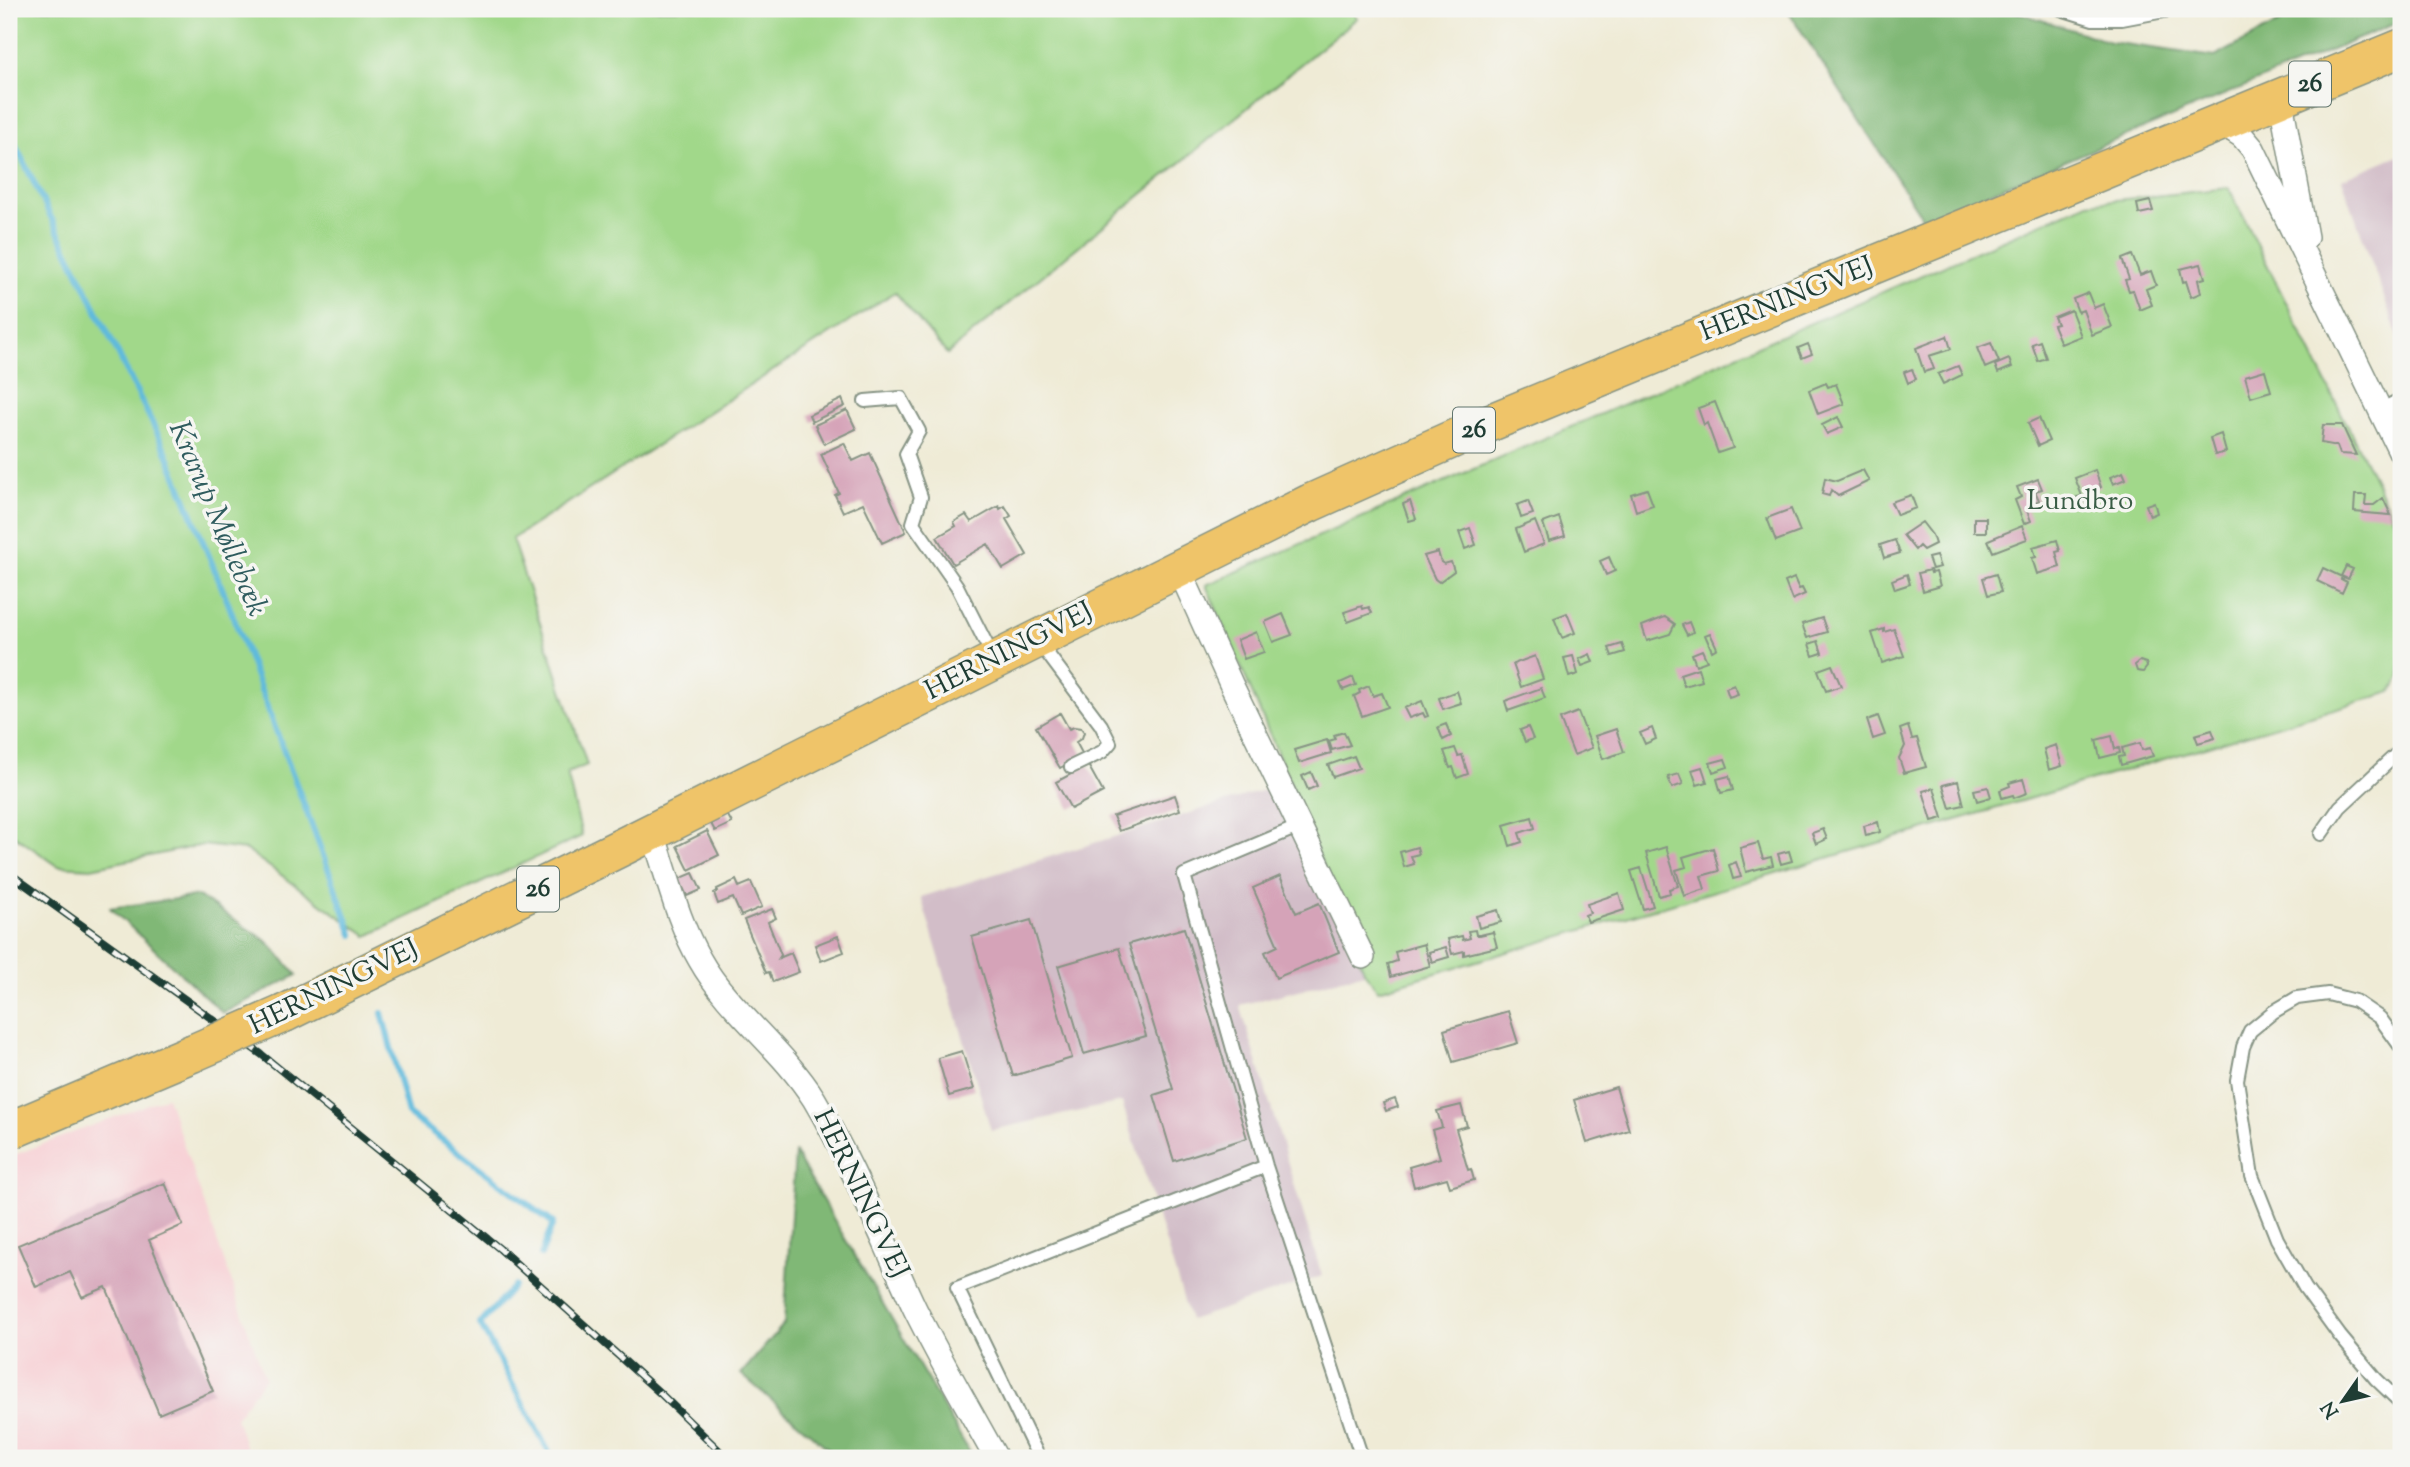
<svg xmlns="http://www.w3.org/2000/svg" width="2410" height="1467" viewBox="0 0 2410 1467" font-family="'Sorts Mill Goudy',serif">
  <rect width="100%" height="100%" fill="#f6f6f2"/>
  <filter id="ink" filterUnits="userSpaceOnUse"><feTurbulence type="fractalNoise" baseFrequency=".0143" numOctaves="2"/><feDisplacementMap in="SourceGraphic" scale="14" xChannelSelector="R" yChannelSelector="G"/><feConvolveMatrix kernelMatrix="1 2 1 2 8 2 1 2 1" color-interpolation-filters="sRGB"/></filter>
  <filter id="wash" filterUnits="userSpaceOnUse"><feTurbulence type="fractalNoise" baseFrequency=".00686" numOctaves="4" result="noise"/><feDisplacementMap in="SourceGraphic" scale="28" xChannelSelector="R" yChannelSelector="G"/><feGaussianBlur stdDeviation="1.57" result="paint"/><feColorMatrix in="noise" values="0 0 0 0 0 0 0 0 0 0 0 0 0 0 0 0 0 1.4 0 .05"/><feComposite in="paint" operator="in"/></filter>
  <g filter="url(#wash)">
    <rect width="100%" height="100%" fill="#efebd6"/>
    <path fill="#f7cfd4" d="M167,1097L265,1378L236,1417L249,1458H9V1157Z"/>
    <path fill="#d2bdc8" d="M2401,154V345L2342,179Z
      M1290,782L1365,973L1240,1005L1322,1276L1190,1320L1122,1102L991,1130L921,897Z"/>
    <path fill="#a1d88a" stroke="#608a5f" stroke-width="2" d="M9,9H1351L1357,18L947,354L895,292L512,539L587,765L567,773L582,836L367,936L246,850L203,845L91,868L58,866L9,832Z
      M2229,188L2401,533V676L2392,692L1378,990L1365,973L1290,782L1206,585L2088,203Z"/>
    <path fill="#80b876" stroke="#507a55" stroke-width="2" d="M1787,9H2007L2110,42L2215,57L2305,9H2401V21L1924,220Z
      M198,896L268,942L297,975L223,1013L110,908Z
      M795,1153L973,1458H839L741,1374L784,1324Z"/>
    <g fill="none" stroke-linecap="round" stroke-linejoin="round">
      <path stroke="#5ebadc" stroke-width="6" d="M9,132L166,451L227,600L353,935
        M382,1013L408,1114L553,1223L541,1255
        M514,1286L480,1324L552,1458"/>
    </g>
    <g id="blocks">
      <path fill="#d5a3b8" d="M2150,201L2153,211L2139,214L2137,204Z
        M2132,255L2140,275L2151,271L2156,285L2146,289L2152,305L2140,310L2133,290L2129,291L2125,280L2129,279L2122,259Z
        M2201,264L2205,278L2198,280L2201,293L2191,297L2186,281L2183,282L2180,269Z
        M2088,293L2094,308L2103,304L2112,327L2092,335L2083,310L2078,312L2073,299Z
        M2071,310L2081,336L2061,344L2053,325L2057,324L2054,317Z
        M1947,336L1951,349L1929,356L1934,369L1924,372L1916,348Z
        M2040,341L2046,358L2038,361L2032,344Z
        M1991,343L1999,362L1985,368L1977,348Z
        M1808,344L1812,354L1802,358L1798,348Z
        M2009,359L2012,367L1998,373L1995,365Z
        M1958,366L1962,375L1943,384L1938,374Z
        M1912,369L1916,379L1908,383L1904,372Z
        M2265,370L2271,391L2251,397L2245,376Z
        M1826,383L1828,387L1836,384L1844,404L1818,414L1809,390Z
        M842,399L845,406L812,422L809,415Z
        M1715,402L1733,448L1718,453L1707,423L1704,425L1698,408Z
        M847,410L856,429L824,444L815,425Z
        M1838,417L1843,427L1827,434L1822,425Z
        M2039,418L2049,441L2038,446L2028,423Z
        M2323,425H2342L2356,455L2340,454L2337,446L2321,443Z
        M2221,434L2226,452L2215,455L2210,438Z
        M844,443L853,461L870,453L906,532L882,543L863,503L843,512L835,495L839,493L821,454Z
        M1863,470L1869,481L1838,496L1831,490L1829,496L1822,494L1825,478L1837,481Z
        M2095,470L2101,487L2086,492L2089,500L2080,503L2077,497L2082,496L2075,478Z
        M2123,472L2126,479L2113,484L2110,477Z
        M2038,479L2042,489L2035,491L2039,500L2026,508L2031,521L2024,524L2015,500L2021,497L2017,487Z
        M1647,489L1653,505L1636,511L1631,494Z
        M1911,495L1916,508L1897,515L1891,502Z
        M2355,495H2366L2365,505H2374L2383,498L2391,515L2354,512Z
        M1410,501L1416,519L1409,521L1403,504Z
        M1528,501L1533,514L1521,518L1517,505Z
        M2154,502L2157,513L2150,516L2146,505Z
        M999,506L1000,509L1005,506L1011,516L1006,519L1027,555L1003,569L988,544L953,564L937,537L956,526L954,522L966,515L971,522Z
        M1791,509L1800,532L1776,541L1767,518Z
        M1559,517L1565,536L1549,541L1543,523Z
        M1974,518H1986V532H1974Z
        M1535,521L1544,544L1524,552L1516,529Z
        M1922,522L1932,535L1935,544L1923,550L1919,546L1915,550L1903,535Z
        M2022,526L2027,539L1993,552L1988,540Z
        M1470,528L1476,545L1465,549L1459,532Z
        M1895,540L1900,553L1884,558L1880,545Z
        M2057,540L2060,551L2056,552L2060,567L2037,574L2032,558L2036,557L2033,547Z
        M1438,552L1441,562L1444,564L1451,562L1454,571L1439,582L1435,579L1424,556Z
        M1936,556L1940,567L1932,569L1928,558Z
        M1609,557L1615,571L1606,575L1600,561Z
        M2346,566L2353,569L2348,579L2341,576Z
        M2323,568L2342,577L2341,579L2347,582L2342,593L2317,581Z
        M1930,570L1931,573L1936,572L1940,586L1923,591L1918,573Z
        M1907,574L1910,584L1895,589L1892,580Z
        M1996,574L2001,592L1988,595L1983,578Z
        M1794,578L1799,589L1802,588L1805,594L1792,600L1785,582Z
        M1362,606L1363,609L1369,607L1372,613L1348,622L1344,612Z
        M1567,613L1575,633L1562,638L1554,618Z
        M1283,614L1292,635L1273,642L1265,622Z
        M1665,617L1675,624L1670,634L1647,641L1642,626Z
        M1822,618L1827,632L1807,638L1802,624Z
        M1689,622L1693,632L1687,635L1682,625Z
        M1884,629V632L1894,629L1904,656L1882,663L1872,633Z
        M1256,632L1264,652L1244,659L1237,640Z
        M1710,633L1717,648L1712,651L1705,635Z
        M1818,641L1822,653L1813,656L1809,644Z
        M1622,644L1625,652L1612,656L1609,648Z
        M1702,650L1707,661L1696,665L1692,654Z
        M1590,654L1593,662L1582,666L1579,659Z
        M1535,656L1543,679L1521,687L1513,664Z
        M1573,656L1578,674L1569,677L1564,658Z
        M2140,661L2146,663L2147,667L2143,672L2137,671L2135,665Z
        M1832,665L1841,686L1826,691L1818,670Z
        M1698,668L1702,681L1684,686L1680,674Z
        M1353,677L1356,685L1343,690L1340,683Z
        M1734,685L1738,694L1729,697L1726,688Z
        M1369,686L1373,696L1382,693L1388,707L1362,716L1354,696L1360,693L1359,690Z
        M1541,688L1545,698L1508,711L1505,701Z
        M1457,691L1461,703L1443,709L1439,698Z
        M1422,701L1428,716L1425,717L1423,713L1409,718L1404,708Z
        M1578,712L1592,748L1574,755L1560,719Z
        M1060,713L1069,729L1074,727L1081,728L1084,732L1082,738L1076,742L1083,755L1060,768L1036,727Z
        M1878,716L1885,735L1873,739L1867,720Z
        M1446,724L1451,736L1443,740L1438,727Z
        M1908,726L1912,739L1917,738L1926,767L1904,773L1899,758L1905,746L1900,729Z
        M1528,727L1533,739L1525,742L1520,730Z
        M1652,728L1656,739L1645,744L1640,733Z
        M1616,729L1624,752L1603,759L1595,736Z
        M2212,730L2215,738L2198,743L2195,735Z
        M1344,732L1350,745L1332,750L1329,741L1335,739L1334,735Z
        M2112,736L2115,749L2119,748L2120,753L2100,758L2096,740Z
        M1327,740L1331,753L1299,763L1294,750Z
        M2140,743L2142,750L2150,748L2153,756L2121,765L2119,757L2124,756L2122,748Z
        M2056,745L2062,766L2049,770L2044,749Z
        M1455,748L1458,756L1462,755L1468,774L1457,778L1453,767L1450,768L1444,751Z
        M1354,756L1359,768L1333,777L1328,765Z
        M1725,759L1728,767L1713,772L1710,763Z
        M1088,765L1103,792L1071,809L1056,782Z
        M1702,767L1707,782L1697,785L1692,770Z
        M1311,772L1317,786L1308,790L1302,776Z
        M1679,774L1683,784L1672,788L1668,777Z
        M1729,776L1733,790L1721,793L1717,779Z
        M2023,779L2027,793L2014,798L2013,795L2002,798L2000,790L2010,786L2009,783Z
        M1958,781L1964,805L1950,808L1943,785Z
        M1988,787L1991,797L1977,801L1974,790Z
        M1934,788L1943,818L1932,821L1923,791Z
        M1175,795L1180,810L1119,831L1113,816Z
        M726,812L732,823L715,831L709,820Z
        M1532,817L1535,828L1519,833L1522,842L1510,846L1504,825Z
        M1878,822L1880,832L1866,836L1864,826Z
        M1823,829L1827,839L1816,844L1812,833Z
        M707,831L719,855L689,870L677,846Z
        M1758,843L1763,859L1771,857L1773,865L1746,872L1740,848Z
        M1417,847L1419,854L1411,856L1414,864L1404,867L1400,852Z
        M1666,847L1678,886L1669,889L1670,893L1659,896L1646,853Z
        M1713,848L1719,871L1701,876L1705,889L1684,896L1676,870L1686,867L1683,857Z
        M1789,851L1792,861L1781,864L1778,854Z
        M1736,862L1741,877L1733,879L1729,865Z
        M1641,868L1653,906L1643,909L1631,871Z
        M693,873L701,890L687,896L679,879Z
        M1280,876L1296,913L1319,903L1339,952L1276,978L1265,952L1278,946L1253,888Z
        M736,880L739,887L751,882L762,907L741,916L733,898L718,904L714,893L718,891L717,889Z
        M1619,893L1624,910L1588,922L1585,915L1590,913L1587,904Z
        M772,909L776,918L768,922L781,955L779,958L791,953L799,972L773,982L769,972L766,973L744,920Z
        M1498,910L1501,922L1479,928L1476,916Z
        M1031,920L1072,1058L1013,1076L972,937Z
        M1184,928L1247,1138L1174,1161L1154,1095L1173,1089L1129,944Z
        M1475,930L1476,935H1480L1493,932L1497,947L1464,955V951L1452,954L1448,939L1462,936L1463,940L1470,938L1468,931Z
        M838,936L844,952L821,961L815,945Z
        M1424,944L1430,966L1391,977L1388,964L1397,961L1395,952Z
        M1446,947L1449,957L1432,962L1429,952Z
        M1119,948L1146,1036L1084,1054L1058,966Z
        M1508,1011L1518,1043L1453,1062L1444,1030Z
        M962,1051L974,1089L949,1096L938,1058Z
        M1616,1087L1629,1130L1587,1143L1574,1100Z
        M1395,1099L1398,1107L1386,1111L1383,1103Z
        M1461,1105L1467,1126L1456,1129L1468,1170L1471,1169L1474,1180L1450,1187L1447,1178L1414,1187L1409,1167L1440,1158L1432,1130L1442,1127L1437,1111Z
        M165,1183L183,1225L149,1240L213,1391L159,1414L106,1287L82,1297L70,1272L36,1287L18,1245Z"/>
    </g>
  </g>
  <g filter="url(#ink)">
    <use href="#blocks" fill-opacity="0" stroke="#879485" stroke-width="2"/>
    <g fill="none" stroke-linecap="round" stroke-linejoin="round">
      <g stroke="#879485" stroke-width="16">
        <path id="lane" d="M2061,9L2093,19H2122L2175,9
          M865,401L901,398L919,431L906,454L921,497L913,523L957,586L993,657
          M2381,410L2401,399
          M1038,641L1101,725L1110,743L1102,752L1071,767
          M1300,826L1184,875L1266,1166L1362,1458
          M2321,834L2340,807L2401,750
          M2401,1047L2380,1018L2355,1001L2328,994L2297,998L2273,1012L2250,1031L2243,1047L2237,1080L2252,1176L2277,1239L2305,1288L2340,1336L2376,1379L2401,1403
          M1039,1458L957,1288L1266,1166"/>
      </g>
      <g stroke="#879485" stroke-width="26">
        <path id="street" d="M2280,96L2306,237
          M2219,121L2242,136L2253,149L2401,453
          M1178,567L1232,686L1363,957
          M652,831C667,873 677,921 700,960C728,1010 783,1049 814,1099C854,1166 882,1239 915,1309C940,1360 969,1409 996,1458"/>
      </g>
      <g stroke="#879485" stroke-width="40">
        <path id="primary" d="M285,1013L624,846L1310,503L1482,426L2401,48
          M9,1131L193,1053"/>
      </g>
      <use href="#lane" stroke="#fff" stroke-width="12"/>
      <use href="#street" stroke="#fff" stroke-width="23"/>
      <use href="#primary" stroke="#efc469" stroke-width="37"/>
      <g stroke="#1f3d34" stroke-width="8">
        <path id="rail" d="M9,873L261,1054L500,1249L661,1394L727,1458"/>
      </g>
      <use href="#rail" stroke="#f6f6f2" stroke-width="5" stroke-dasharray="16" stroke-linecap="butt"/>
      <g stroke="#879485" stroke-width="40" stroke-linecap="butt">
        <path id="primary-bridge" d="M193,1053L285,1013"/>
      </g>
      <use href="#primary-bridge" stroke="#efc469" stroke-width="37"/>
    </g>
  </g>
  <g text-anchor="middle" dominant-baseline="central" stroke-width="7" stroke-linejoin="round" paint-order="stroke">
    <g fill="#f6f6f2" stroke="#60746d" stroke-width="2">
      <rect x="2289" y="61.5" width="42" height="45" rx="5"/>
      <rect x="1453" y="407.5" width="42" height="45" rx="5"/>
      <rect x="517" y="866.5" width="42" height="45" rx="5"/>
    </g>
    <g font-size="26" font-weight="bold" fill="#1f3d34">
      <text x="2310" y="84">26</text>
      <text x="1474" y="430">26</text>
      <text x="538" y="889">26</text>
    </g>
    <g font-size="28" fill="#1f3d34" stroke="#f6f6f2">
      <text transform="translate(1787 300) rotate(-22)">HERNINGVEJ</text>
      <text transform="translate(1009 652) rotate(-27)">HERNINGVEJ</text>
      <text transform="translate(334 988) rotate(-26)">HERNINGVEJ</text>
      <text transform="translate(860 1194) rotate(64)">HERNINGVEJ</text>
    </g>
    <g font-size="28" fill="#395c45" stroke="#f6f6f2">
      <text x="2080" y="502">Lundbro</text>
    </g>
    <g font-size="30" font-style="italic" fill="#2f5c5e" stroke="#f6f6f2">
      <text transform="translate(217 519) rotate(67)">Krarup Møllebæk</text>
    </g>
  </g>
  <rect width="2410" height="1467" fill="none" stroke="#f6f6f2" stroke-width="35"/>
  <g transform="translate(2343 1401) rotate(236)" stroke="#f6f6f2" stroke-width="5" paint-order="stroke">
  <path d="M0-5L12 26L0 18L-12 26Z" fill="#1f3d34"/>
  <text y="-10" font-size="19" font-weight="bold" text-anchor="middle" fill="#1f3d34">N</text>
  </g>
</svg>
